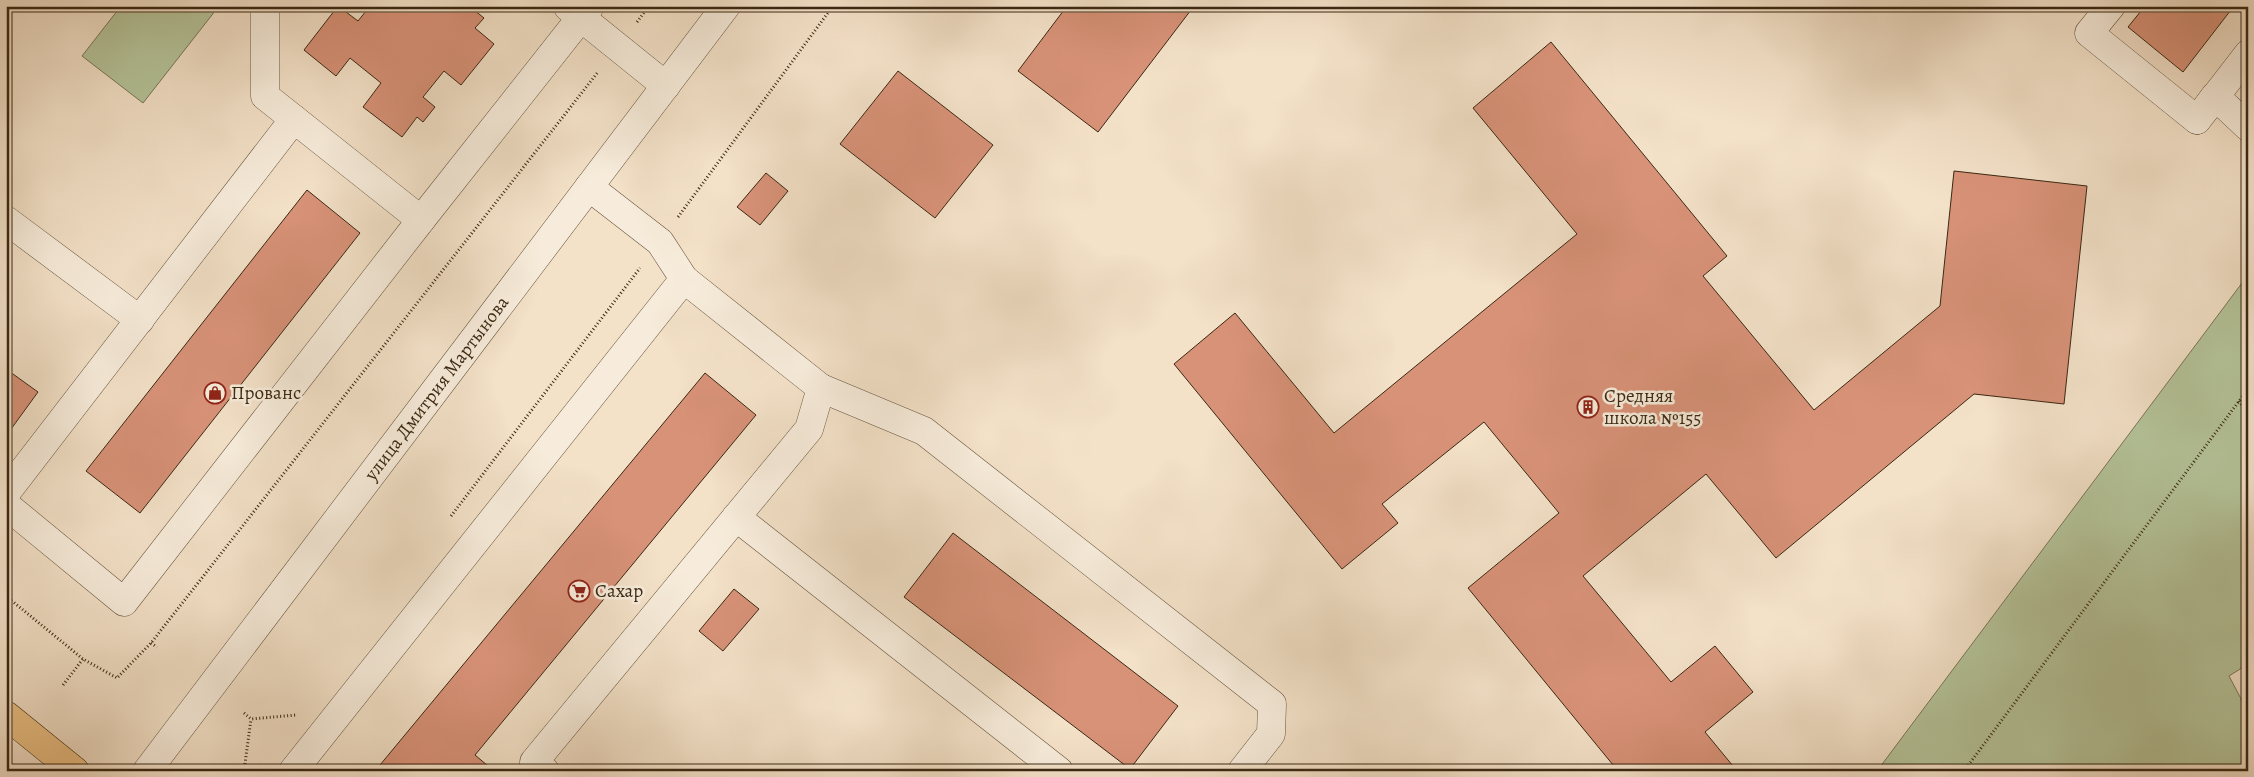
<svg xmlns="http://www.w3.org/2000/svg" width="2254" height="777" viewBox="0 0 2254 777" font-family="Alegreya,serif">
  <rect width="100%" height="100%" fill="#f3e1c8"/>
  <filter id="stains"><feTurbulence type="fractalNoise" baseFrequency=".004" numOctaves="4"/><feColorMatrix values="0 0 0 0 .2 0 0 0 0 .09 0 0 0 0 .02 0 0 0 .5 -.17"/></filter>
  <radialGradient id="worn" r=".72"><stop offset=".6" stop-color="#630" stop-opacity="0"/><stop offset="1" stop-color="#630" stop-opacity=".3"/></radialGradient>
  <path fill="#b5c49a" stroke="#787656" d="M121,6H219L143,103L82,56Z
    M2248,275V664L2229,676L2248,712V771H1877Z"/>
  <path fill="#d89278" stroke="#3a2813" d="M338,6L358,21L370,6H469L484,18L475,28L494,44L461,85L444,71L423,97L435,107L423,122L417,117L402,137L363,107L381,83L350,58L336,76L304,50Z
    M1067,6H1194L1098,132L1018,71Z
    M2145,6H2234L2183,72L2128,27Z
    M1551,42L1727,256L1703,276L1814,410L1940,306L1954,171L2087,186L2064,404L1974,394L1776,558L1706,474L1583,576L1671,682L1715,646L1753,692L1705,732L1733,766L1727,771H1618L1468,588L1559,513L1484,422L1382,504L1398,523L1342,569L1174,364L1235,313L1334,433L1577,234L1473,108Z
    M898,71L993,145L935,218L840,144Z
    M766,173L788,191L760,225L737,207Z
    M307,190L360,233L140,513L86,471Z
    M6,369L38,392L6,436Z
    M705,373L756,415L475,755L494,771H375Z
    M953,533L1178,706L1130,769L904,597Z
    M734,589L759,609L723,651L699,631Z"/>
  <g fill="none" stroke-linecap="round" stroke-linejoin="round">
    <g stroke="#685640" stroke-width="29">
      <g id="minor">
        <path d="M265,6V96L294,119"/>
        <path d="M2111,6L2089,33L2197,120"/>
        <path d="M568,7L666,86"/>
        <path d="M2204,111L2215,96L2248,127"/>
        <path d="M2197,120L2248,54"/>
        <path d="M589,187L660,242L684,279L821,388L924,431L1272,704L1271,734L1242,771"/>
        <path d="M6,220L140,320"/>
        <path d="M6,493L294,119L421,220"/>
        <path d="M6,505L124,602L421,220L590,6"/>
        <path d="M736,517L1059,771"/>
        <path id="s1" d="M147,771L726,6"/>
        <path d="M293,771L684,279"/>
        <path d="M545,771L534,762L809,429L821,388"/>
      </g>
    </g>
    <g stroke="#3a2813" stroke-width="29">
      <path id="major" d="M6,715L75,771"/>
    </g>
    <path stroke="#3a2813" stroke-width="3" stroke-dasharray="1 2.5" stroke-linecap="butt" d="M637,22L649,6
      M678,217L833,6
      M2239,401L2248,415
      M451,516L640,268
      M6,596L83,659L117,678L151,643L598,72
      M151,643L157,647
      M63,685L83,659
      M244,713L251,719L296,715
      M244,771L251,719
      M257,771L261,765
      M1964,771L2248,389"/>
    <use href="#minor" stroke="#f7ecdb" stroke-width="28"/>
    <use href="#major" stroke="#eac084" stroke-width="28"/>
  </g>
  <defs>
    <g id="shop-ring" transform="scale(1.125)"><circle r="9.5" fill="#f7ecdb" stroke="#8f2418" stroke-width="1.5"/><path d="M-5-2.5h2.3a2.7 3.5 0 0 1 5.4 0H5L5.5 6h-11ZM-1.5-2.5h3a1.5 2.3 0 0 0-3 0Z" fill="#8f2418"/></g>
    <g id="building-ring" transform="scale(1.125)"><circle r="9.5" fill="#f7ecdb" stroke="#8f2418" stroke-width="1.5"/><path d="M-4-6H4V6H1V3H-1V6H-4ZM-2.5-4.3h1.7v1.8h-1.7ZM.8-4.3h1.7v1.8H.8ZM-2.5-1h1.7V.8h-1.7ZM.8-1h1.7V.8H.8Z" fill="#8f2418"/></g>
    <g id="supermarket-ring" transform="scale(1.125)"><circle r="9.5" fill="#f7ecdb" stroke="#8f2418" stroke-width="1.5"/><path d="M-6-5.5h2.5l.6 2H6L4.5 2H-2.5L-4.4-4H-6ZM-1.5 3.2a1.3 1.3 0 1 0 .1 0ZM3 3.2a1.3 1.3 0 1 0 .1 0Z" fill="#8f2418"/></g>
  </defs>
  <g fill-rule="evenodd">
    <use href="#shop-ring" x="215" y="393"/>
    <use href="#building-ring" x="1588" y="407"/>
    <use href="#supermarket-ring" x="579" y="591"/>
  </g>
  <g text-anchor="middle" dominant-baseline="central" stroke-width="5" stroke-linejoin="round" paint-order="stroke">
    <g font-size="19" fill="#3a2813" stroke="#f7ecdb">
      <text stroke="none"><textPath href="#s1" startOffset="480">улица Дмитрия Мартынова</textPath></text>
    </g>
    <g font-size="19" fill="#3a2813" stroke="#f7ecdb" text-anchor="start">
      <text x="231" y="393">Прованс</text>
      <text x="1604" y="396">Средняя<tspan x="1604" dy="22">школа №155</tspan></text>
      <text x="595" y="591">Сахар</text>
    </g>
  </g>
  <rect width="2254" height="777" fill="none" stroke="#f3e1c8" stroke-width="25"/>
  <rect x="8" y="8" width="2239" height="762" fill="none" stroke="#3a2813" stroke-width="2.5"/>
  <rect x="12" y="12" width="2229" height="752" fill="none" stroke="#3a2813"/>
  <rect width="100%" height="100%" filter="url(#stains)"/>
  <rect width="100%" height="100%" fill="url(#worn)"/>
</svg>
